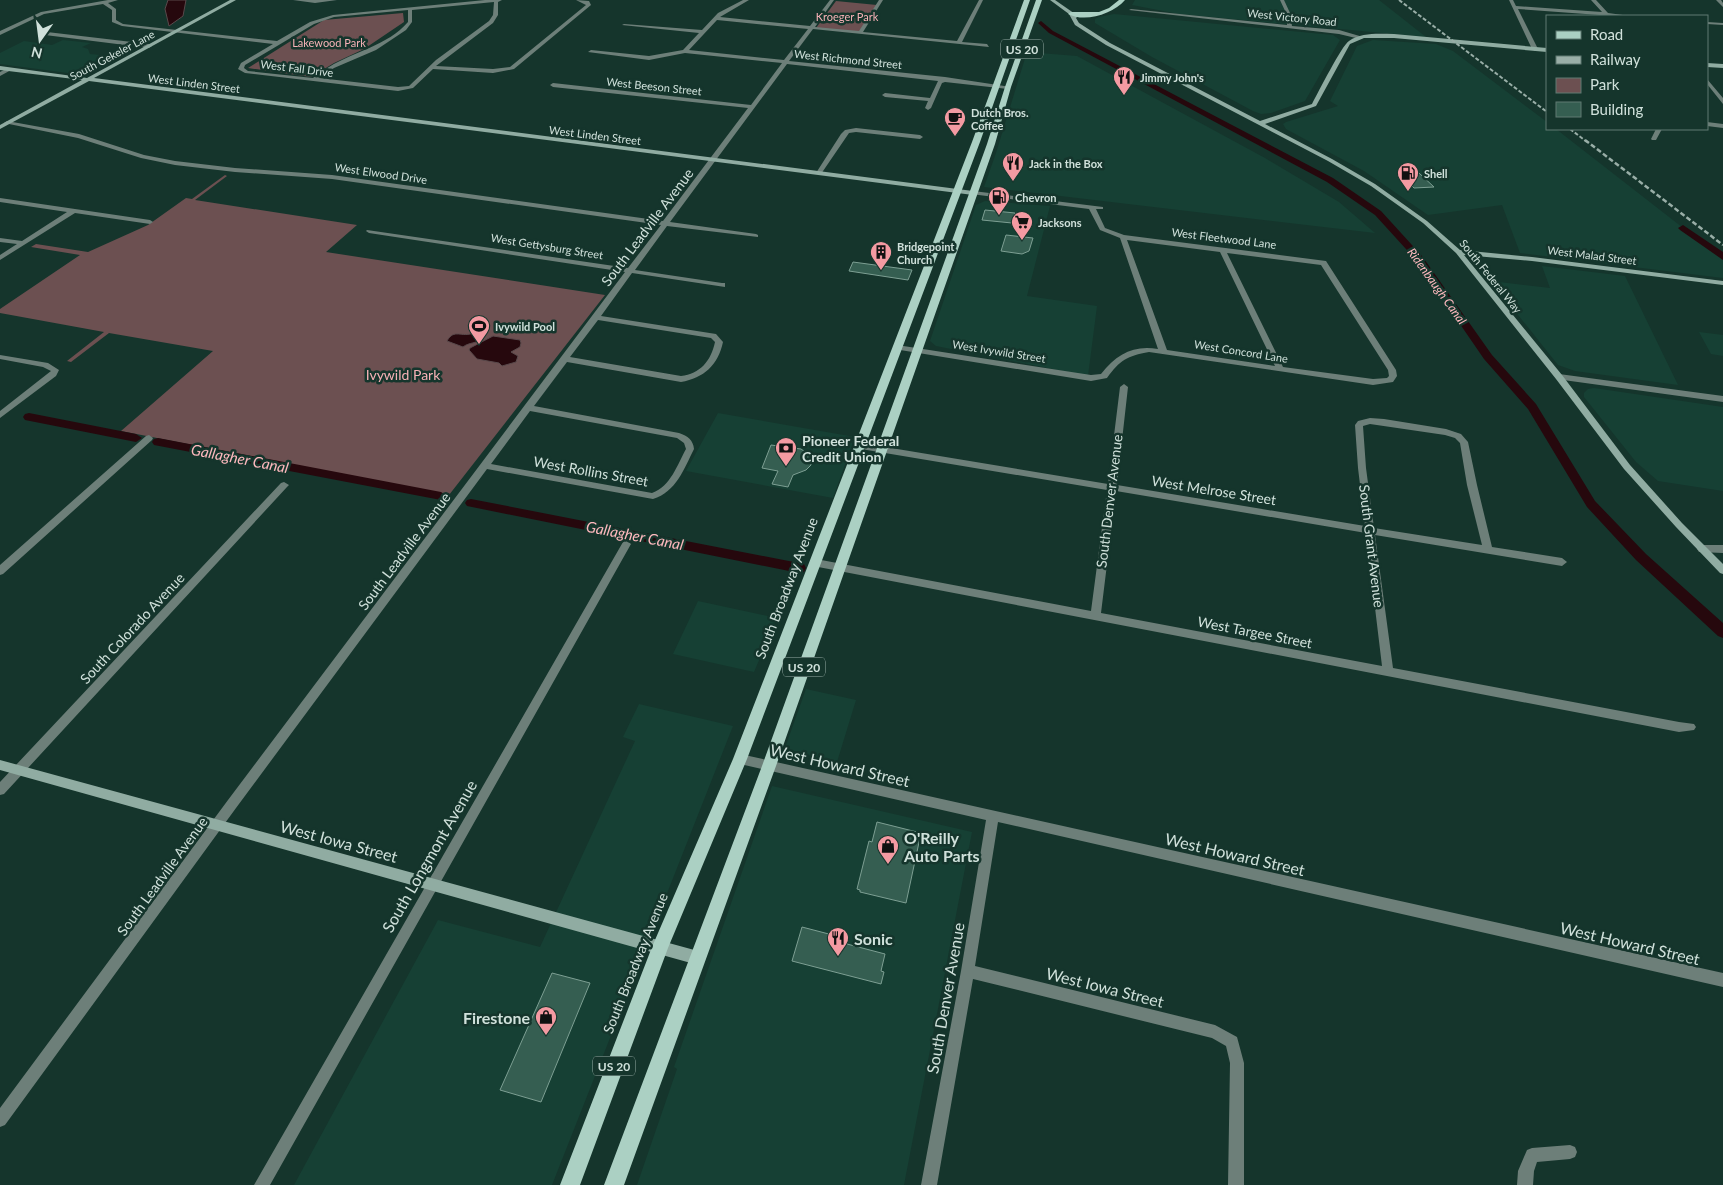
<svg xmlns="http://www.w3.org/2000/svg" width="1723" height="1185" viewBox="0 0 1723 1185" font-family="Lato,sans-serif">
  <rect width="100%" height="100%" fill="#15352c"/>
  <path fill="#164034" d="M1135,0H1379L1426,37L1179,14L1132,5Z
    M1114,14L1333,35L1340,40L1305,101L1271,113L1261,114L1253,111L1152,57L1095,23V19L1099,17Z
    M63,40L91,43L82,47L88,49L90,54L121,57L90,74L83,75L0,64V53L24,41L52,45Z
    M1373,40L1436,44L1453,51L1547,122V129H1556L1723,259V278L1520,253L1502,205L1428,215L1364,171L1286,129L1283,124L1286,122L1338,106L1330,101L1357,46Z
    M1027,52L1077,56L1265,158L1339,202L1375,233L984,187L996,153Z
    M985,201L1050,206L1027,296L1097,306L1088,376L936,346L930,341L976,205Z
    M1542,266L1625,276L1678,385L1575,371L1558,365L1491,281L1550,288Z
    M1699,332L1723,335V356L1711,354Z
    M1594,388L1723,407V491L1658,481L1636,462L1584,397V393L1588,389Z
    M718,413L855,437L833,498L686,471Z
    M698,601L777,618L754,672L673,654Z
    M806,689L856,700L837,762L791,751L786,745Z
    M639,704L733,726L552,1185H294L438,920L540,947L635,741L623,737Z
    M772,786L972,832L904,1185H637L677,1069L674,1067Z"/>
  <path fill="#6c5051" d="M836,1L877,5L859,32L816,28Z
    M403,13L404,22L364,49L334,63L311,77L248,68L324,20Z
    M225,175L227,176L195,200L357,225L326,252L605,295L449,495L121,431L213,351L109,333L71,362L67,361L104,332L0,313V309L80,255L31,247L36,244L88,252L148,225L186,198L192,199Z"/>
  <path fill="#26080d" stroke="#59494b" d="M168,0H186L183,16L169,26L165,9Z
    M473,333L480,334L482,338C477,344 469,342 463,347L447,341C454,328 462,338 473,333Z
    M493,336L520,340L521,343L520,347L511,352L518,356L516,362L502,366L499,363L477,359L469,350L470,348Z"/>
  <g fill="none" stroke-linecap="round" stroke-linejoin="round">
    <path fill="#26080d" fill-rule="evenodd" d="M1041,21L1053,31L1333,178L1381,211L1422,256L1492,355L1536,404L1595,501L1646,554L1723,623V638L1718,636L1636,560L1587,507L1528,409L1484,359L1416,260L1375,215L1327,182L1049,33L1038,23Z
      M1683,225L1723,252V260L1680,230L1678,228Z
      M29,413L136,434L142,438L136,442L25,420L23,417L25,414Z
      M158,438L441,492L447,496L441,500L154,445L152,442L154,439Z
      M471,499L799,563L804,564L806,568L804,572L799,573L467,506L465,503L467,500Z"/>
  </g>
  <path fill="#355e51" stroke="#7d9f93" d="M1419,173L1434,187L1414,188L1400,174Z
    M985,210L1015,213L1012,223L982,220Z
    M1006,235L1033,238L1029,251L1022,254L1001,251Z
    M853,262L912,270L908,280L849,271Z
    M771,445L801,449L811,456V465L806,470L793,475L788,487L772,484L778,471L762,468Z
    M877,822L921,833L906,903L860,892V890L857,889L869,841L872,842Z
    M802,927L848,939L847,944L885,954L881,971L884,972L881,984L792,961Z
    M552,973L590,983L541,1102L500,1090Z"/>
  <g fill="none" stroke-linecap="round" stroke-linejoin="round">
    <path fill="#6d7f79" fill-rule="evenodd" d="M108,0H118L108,3L116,9V20L123,24L277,41L310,22L333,15L485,0H502L498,2V15L493,23L436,66L493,69L510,67L586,5L576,0L589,1L591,5L514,69L493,73L433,69L413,88L398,91L245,73L238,69L241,63L273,44L122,26L112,22V10L103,4L44,14L0,35V31L41,12ZM494,2L493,15L489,21L436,60L409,86L398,87L319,78L334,68L376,50L406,30L412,22V10ZM408,10V22C387,46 355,51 329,67C323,70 318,74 313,78L248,71L244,68L245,65L314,24L334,17Z
      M293,0H337L315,3Z
      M743,0H749L720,17L810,26L830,0H834L815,27L859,31L879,0H883L863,32L957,41L979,0H983L962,42L987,44L989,47L813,29L789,61L945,77L1011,87L1008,89L945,82L942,83L931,108L928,110L925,108L928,101L885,97L882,95L885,93L930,98L938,81L787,64L670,222L756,234L758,235V237L667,226L635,270L722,283H725V287L632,273L601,316L716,334L723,342C718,365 704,378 681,382L567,362L534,406L679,433C688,436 693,440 694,449C684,469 676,492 653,499L487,469L236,808L5,1125L0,1127V1108L228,800L625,272L369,233L366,231L367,230L628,268L661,225L332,179L235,172L175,165L141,158L78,138L4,123L7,121L79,134L144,155L175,161L235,168L332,175L663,221L748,108L553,87L550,85L553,83L751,105L782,63L685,53L649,60L588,52L591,50L649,56L683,50L699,33L622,25L624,24L702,30L718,13ZM717,20L808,29L784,60L689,50ZM598,320L711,338L715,342C711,361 700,374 681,376L570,357ZM530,411L677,438L684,443L686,449C677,465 671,486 652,493L491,464Z
      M1280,0H1284L1290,13L1292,26L1339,30L1363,37L1360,39L1339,34L1129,10L1131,9L1287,25L1286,13Z
      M1509,0H1513L1516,6L1602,12L1591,0H1596L1608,13L1630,16H1613L1518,9L1538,49L1535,51L1532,49Z
      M1716,0H1721L1723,3V7Z
      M1707,22L1723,23V25L1707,24Z
      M47,32L149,44L152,46L149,48L45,35Z
      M8,68L13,69L0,76V72Z
      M1707,79L1723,98V104L1707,84Z
      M1707,122L1723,124V128L1707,126Z
      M856,128L920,135L923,137L920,139L856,132L849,133L821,174H817L816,173L841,134L845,130Z
      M1656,129H1662L1656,140H1652L1651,139Z
      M973,191L1103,207V209H1096L1105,228L1124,235L1326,261L1396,370L1397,376L1393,382L1373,385L1149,352C1127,356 1120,360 1107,378L1091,381L894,349V345H897L1091,375L1101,374C1117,354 1133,345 1158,349L1120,238L1100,230L1089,209L971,194L970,193ZM1127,240L1220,252L1275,366L1167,350ZM1227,253L1321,265L1388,370L1389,376L1387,378L1373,379L1283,367Z
      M0,198L150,220L153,222L150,224L75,213L0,260V255L17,244L0,242V238L22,241L67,212L0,202Z
      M0,355L48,363L59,370L56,376L0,418V411L51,371L43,367L0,359Z
      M1559,374L1723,396V402L1556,379V375Z
      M1124,384L1128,387L1117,485L1365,526L1358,468L1355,425L1358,421L1370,418L1384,419L1446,429L1461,434L1468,442L1477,485L1492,547L1562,558L1567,562L1562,566L1375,535L1393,668L1679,722L1694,724L1696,727L1694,730L1679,732L813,566L811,563L816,559L1091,611L1107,490L861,449L857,446L861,443L1108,484L1120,387ZM1370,424L1445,435L1455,438L1460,443L1467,485L1482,545L1374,528L1366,468L1363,426ZM1116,491L1366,533L1382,666L1101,613Z
      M149,435L153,438L152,440L3,574L0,575V565L146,436Z
      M284,482L289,485L287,487L4,794L0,795V782L281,483Z
      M626,540L631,544L270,1185H254L623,542Z
      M1702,545H1723V553L1699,552L1697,549Z
      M740,754L1723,973V987L998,822L975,966L1215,1025L1237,1037L1244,1063V1185H1228L1230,1063L1226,1046L1212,1038L973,979L937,1185H921L961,971L986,820L740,764L736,763L734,759L736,755Z
      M1570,1145L1575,1147L1577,1152L1575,1157L1570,1159L1537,1162L1534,1171L1533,1185H1517L1518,1171L1527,1150L1532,1148Z"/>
    <path fill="#90aca2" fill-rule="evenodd" d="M230,0H236L94,78L973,191L976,193L973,195L89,81L0,129V125L82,80L0,70V66L87,78Z
      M1050,0H1055L1078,16L1076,18L1079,23L1110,43L1260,121L1312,104C1318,93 1342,45 1349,41C1362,32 1379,34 1394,34L1547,48V52L1394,38H1364L1350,44L1316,106L1265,124L1332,159L1375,184L1427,221L1460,250L1532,257L1723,281V285L1532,261L1464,255L1562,375L1630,465L1682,523L1723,564V574L1720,573L1676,527L1624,469L1556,379L1456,253L1423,223L1371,186L1328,161L1106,45L1075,25L1069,14Z
      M1707,63L1723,64V68L1707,67Z
      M0,760L698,951L703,953L705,958L703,963L698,965L0,770Z"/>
    <path fill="#abd0c3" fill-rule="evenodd" d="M1024,0H1030L980,142L747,759L668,948L580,1185H560L652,947L733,759L972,142Z
      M1036,0H1042L1011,87L995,144L776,766L624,1185H604L762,766L987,144L1005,87Z
      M1119,0H1125C1113,14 1085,23 1068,14L1071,12H1099L1109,8Z"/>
    <path stroke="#99aea7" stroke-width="2" stroke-dasharray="4 2" stroke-linecap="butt" d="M1399,0L1547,112
      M1570,129L1587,142"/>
    <path stroke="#99aea7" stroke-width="2.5" stroke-dasharray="5 2.5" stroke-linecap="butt" d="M1585,140L1723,245"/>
  </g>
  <defs>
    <g id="restaurant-pin" transform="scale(1.125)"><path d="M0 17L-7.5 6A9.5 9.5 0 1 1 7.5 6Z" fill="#f49aa2" stroke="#15352c"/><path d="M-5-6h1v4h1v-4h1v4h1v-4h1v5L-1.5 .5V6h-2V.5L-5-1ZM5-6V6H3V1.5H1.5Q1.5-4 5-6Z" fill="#111"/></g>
    <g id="cafe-pin" transform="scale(1.125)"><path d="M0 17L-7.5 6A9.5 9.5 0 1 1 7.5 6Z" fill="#f49aa2" stroke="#15352c"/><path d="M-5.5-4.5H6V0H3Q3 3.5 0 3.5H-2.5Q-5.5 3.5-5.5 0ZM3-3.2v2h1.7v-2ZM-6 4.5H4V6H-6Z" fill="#111"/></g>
    <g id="fuel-pin" transform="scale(1.125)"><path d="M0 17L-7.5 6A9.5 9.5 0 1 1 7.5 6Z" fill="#f49aa2" stroke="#15352c"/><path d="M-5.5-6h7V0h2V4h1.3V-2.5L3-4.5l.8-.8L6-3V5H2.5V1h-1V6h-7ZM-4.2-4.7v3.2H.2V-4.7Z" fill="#111"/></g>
    <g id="supermarket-pin" transform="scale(1.125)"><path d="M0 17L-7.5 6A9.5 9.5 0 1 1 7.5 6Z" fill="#f49aa2" stroke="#15352c"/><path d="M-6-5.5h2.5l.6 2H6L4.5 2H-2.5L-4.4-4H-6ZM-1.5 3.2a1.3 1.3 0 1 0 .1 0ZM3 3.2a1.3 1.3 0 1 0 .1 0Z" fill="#111"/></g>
    <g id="building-pin" transform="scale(1.125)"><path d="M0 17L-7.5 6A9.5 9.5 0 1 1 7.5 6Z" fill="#f49aa2" stroke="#15352c"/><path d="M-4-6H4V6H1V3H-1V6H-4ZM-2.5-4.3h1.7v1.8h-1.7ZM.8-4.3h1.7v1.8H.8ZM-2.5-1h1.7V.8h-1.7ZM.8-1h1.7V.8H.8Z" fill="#111"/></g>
    <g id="stadium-pin" transform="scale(1.125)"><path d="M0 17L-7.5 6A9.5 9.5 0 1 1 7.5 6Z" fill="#f49aa2" stroke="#15352c"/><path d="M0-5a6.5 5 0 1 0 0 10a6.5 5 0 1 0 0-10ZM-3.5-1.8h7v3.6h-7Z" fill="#111"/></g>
    <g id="bank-pin" transform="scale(1.125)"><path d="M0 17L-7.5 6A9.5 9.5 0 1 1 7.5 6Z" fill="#f49aa2" stroke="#15352c"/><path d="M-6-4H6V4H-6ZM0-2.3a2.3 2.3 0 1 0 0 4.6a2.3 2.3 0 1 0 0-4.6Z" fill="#111"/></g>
    <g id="shop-pin" transform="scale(1.125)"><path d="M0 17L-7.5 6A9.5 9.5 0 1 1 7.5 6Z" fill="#f49aa2" stroke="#15352c"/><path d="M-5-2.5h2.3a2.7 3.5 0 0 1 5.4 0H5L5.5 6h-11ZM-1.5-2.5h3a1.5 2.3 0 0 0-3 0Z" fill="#111"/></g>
  </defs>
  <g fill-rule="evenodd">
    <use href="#restaurant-pin" x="1124" y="77"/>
    <use href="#cafe-pin" x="955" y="118"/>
    <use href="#restaurant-pin" x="1013" y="163"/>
    <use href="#fuel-pin" x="1408" y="173"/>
    <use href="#fuel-pin" x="999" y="197"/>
    <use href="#supermarket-pin" x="1022" y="222"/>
    <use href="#building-pin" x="881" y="252"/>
    <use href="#stadium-pin" x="479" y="326"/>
    <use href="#bank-pin" x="786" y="448"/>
    <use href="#shop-pin" x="888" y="846"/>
    <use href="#restaurant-pin" x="838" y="938"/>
    <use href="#shop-pin" x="546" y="1017"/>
  </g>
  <g text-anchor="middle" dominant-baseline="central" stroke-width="5" stroke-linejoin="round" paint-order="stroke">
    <g font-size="11" fill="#f6b1b6" stroke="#15352c">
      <text x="847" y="16">Kroeger Park</text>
      <text x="329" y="42">Lakewood Park</text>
    </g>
    <g font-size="11" fill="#d0e1db" stroke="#15352c">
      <text transform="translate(1292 17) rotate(6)">West Victory Road</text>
      <text transform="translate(112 55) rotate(-28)">South Gekeler Lane</text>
      <text transform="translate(848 59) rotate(6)">West Richmond Street</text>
      <text transform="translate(297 68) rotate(7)">West Fall Drive</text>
      <text transform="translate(194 83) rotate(7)">West Linden Street</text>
      <text transform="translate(654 86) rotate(6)">West Beeson Street</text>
      <text transform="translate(595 135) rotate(7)">West Linden Street</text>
      <text transform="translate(381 173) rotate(8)">West Elwood Drive</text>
      <text transform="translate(1224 238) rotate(7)">West Fleetwood Lane</text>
      <text transform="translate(547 246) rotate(9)">West Gettysburg Street</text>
      <text transform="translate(1592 255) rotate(7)">West Malad Street</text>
      <text transform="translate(1491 276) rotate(51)">South Federal Way</text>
      <text transform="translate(999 351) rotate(9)">West Ivywild Street</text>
      <text transform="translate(1241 351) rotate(9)">West Concord Lane</text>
    </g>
    <g font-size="11" font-weight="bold" fill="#d0e1db" stroke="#15352c" text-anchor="start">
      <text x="1140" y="77">Jimmy John's</text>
      <text x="971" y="112">Dutch Bros.<tspan x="971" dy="13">Coffee</tspan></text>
      <text x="1029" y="163">Jack in the Box</text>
      <text x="1424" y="173">Shell</text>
      <text x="1015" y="197">Chevron</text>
      <text x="1038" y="222">Jacksons</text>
      <text x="897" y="246">Bridgepoint<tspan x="897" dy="13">Church</tspan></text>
      <text x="495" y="326">Ivywild Pool</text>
    </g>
    <g fill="#15352c" stroke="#98ada6" stroke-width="1">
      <rect x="1001" y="39.5" width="42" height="19" rx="4"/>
      <rect x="783" y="657.5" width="42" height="19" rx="4"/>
      <rect x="593" y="1056.5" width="42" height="19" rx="4"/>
    </g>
    <g font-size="12" font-weight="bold" fill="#d0e1db">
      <text x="1022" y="49">US 20</text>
      <text x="804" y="667">US 20</text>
      <text x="614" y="1066">US 20</text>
    </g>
    <g font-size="12" font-style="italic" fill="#feb9be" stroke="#15352c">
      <text transform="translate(1437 286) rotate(54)">Ridenbaugh Canal</text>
    </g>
    <g font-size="14" fill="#d0e1db" stroke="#15352c">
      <text transform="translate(647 227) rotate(-53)">South Leadville Avenue</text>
      <text transform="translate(591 471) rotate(10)">West Rollins Street</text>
      <text transform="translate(1214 490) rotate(9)">West Melrose Street</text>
      <text transform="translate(1109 501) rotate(-83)">South Denver Avenue</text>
      <text transform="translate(1372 546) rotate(83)">South Grant Avenue</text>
      <text transform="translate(404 551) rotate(-53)">South Leadville Avenue</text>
      <text transform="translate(786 588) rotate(-69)">South Broadway Avenue</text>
      <text transform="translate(132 628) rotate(-47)">South Colorado Avenue</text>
      <text transform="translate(1255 632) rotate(11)">West Targee Street</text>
      <text transform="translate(162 876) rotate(-54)">South Leadville Avenue</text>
      <text transform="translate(635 963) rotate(-68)">South Broadway Avenue</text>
    </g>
    <g font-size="14" fill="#f6b1b6" stroke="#15352c">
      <text x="403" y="374">Ivywild Park</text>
    </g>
    <g font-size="14" font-weight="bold" fill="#d0e1db" stroke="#15352c" text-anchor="start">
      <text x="802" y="440">Pioneer Federal<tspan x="802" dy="16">Credit Union</tspan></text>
    </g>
    <g font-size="15" font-style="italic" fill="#feb9be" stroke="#15352c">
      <text transform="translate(240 458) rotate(11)">Gallagher Canal</text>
      <text transform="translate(635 535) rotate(11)">Gallagher Canal</text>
    </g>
    <g font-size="16" fill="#d0e1db" stroke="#15352c">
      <text transform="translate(840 765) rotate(13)">West Howard Street</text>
      <text transform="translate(339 841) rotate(15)">West Iowa Street</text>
      <text transform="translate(1235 854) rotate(13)">West Howard Street</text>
      <text transform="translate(429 856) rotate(-60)">South Longmont Avenue</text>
      <text transform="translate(1630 943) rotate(13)">West Howard Street</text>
      <text transform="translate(1105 987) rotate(14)">West Iowa Street</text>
      <text transform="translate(945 998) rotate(-80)">South Denver Avenue</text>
    </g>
    <g font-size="16" font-weight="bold" fill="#d0e1db" stroke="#15352c" text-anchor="start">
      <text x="904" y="837">O'Reilly<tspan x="904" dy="18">Auto Parts</tspan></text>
      <text x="854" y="938">Sonic</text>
      <text x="530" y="1017" text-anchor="end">Firestone</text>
    </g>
  </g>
  <rect x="1546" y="15" width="162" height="115" fill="#15352c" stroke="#607a72"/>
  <rect x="1556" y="31" width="25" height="8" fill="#abd0c3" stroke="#607a72"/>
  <text x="1590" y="40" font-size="15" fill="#d0e1db">Road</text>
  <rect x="1556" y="56" width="25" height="8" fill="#99aea7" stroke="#607a72"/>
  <text x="1590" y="65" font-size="15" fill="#d0e1db">Railway</text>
  <rect x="1556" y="78" width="25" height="15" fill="#6c5051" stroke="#607a72"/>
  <text x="1590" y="90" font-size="15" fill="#d0e1db">Park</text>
  <rect x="1556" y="102" width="25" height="15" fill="#355e51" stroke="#607a72"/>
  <text x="1590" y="115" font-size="15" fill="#d0e1db">Building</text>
  <g transform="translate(40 40) rotate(194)" stroke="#15352c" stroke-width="4" paint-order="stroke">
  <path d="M0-4L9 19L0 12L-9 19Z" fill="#d0e1db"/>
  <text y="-8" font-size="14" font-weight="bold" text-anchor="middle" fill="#d0e1db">N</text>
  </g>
</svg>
